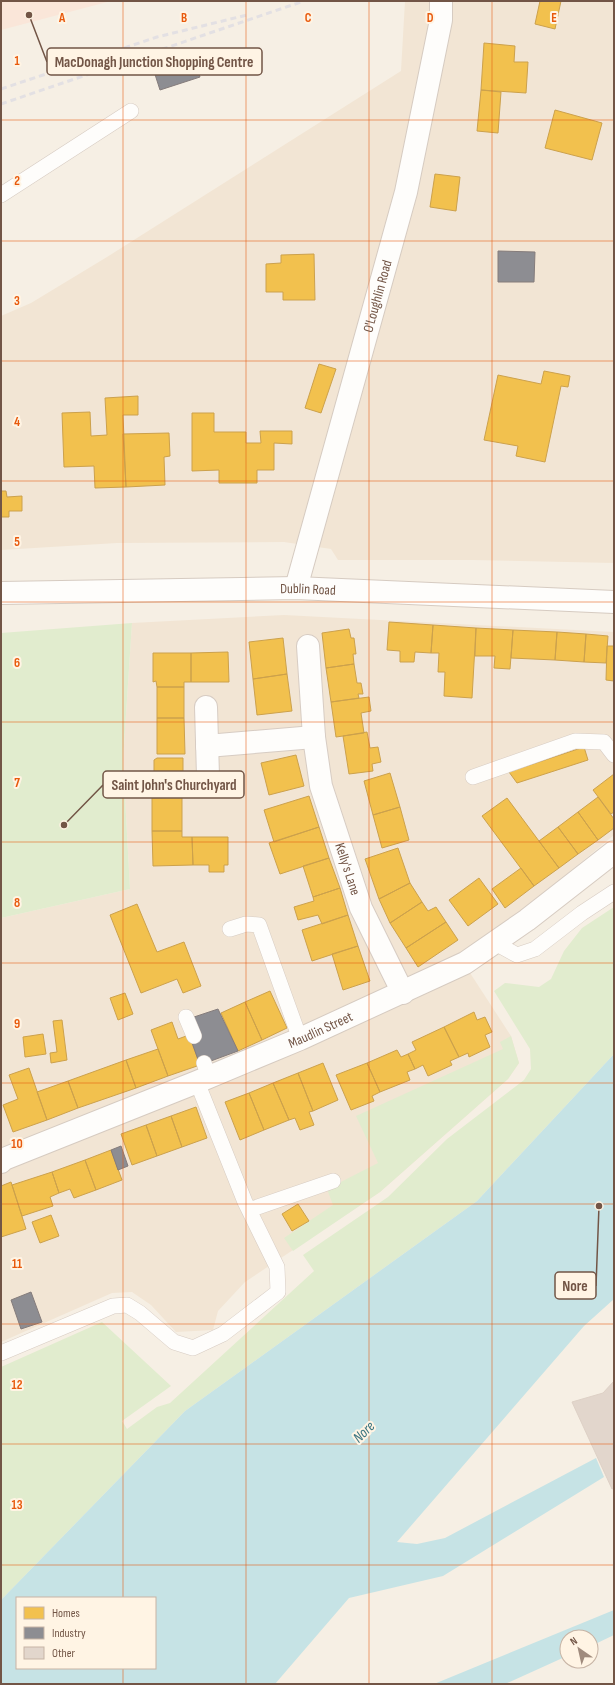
<svg xmlns="http://www.w3.org/2000/svg" width="615" height="1685" viewBox="0 0 615 1685" font-family="'Sofia Sans Condensed',sans-serif">
  <rect width="100%" height="100%" fill="#f6efe4"/>
  <path fill="#f2e5d4" d="M405,1H614V563L473,560H338L331,549L284,542L117,543L1,550V316L31,303L107,257L401,71Z
    M284,615L614,632V835L533,902L459,956L511,1036L519,1063L508,1079L380,1192L245,1282L218,1311L213,1330L176,1332L151,1305L132,1292L112,1293L1,1342V918L130,889L123,760L132,623Z"/>
  <path fill="#fae6d9" d="M1,1H111L1,30Z"/>
  <path fill="#e1ecce" d="M132,623L123,760L130,889L1,918V633Z
    M614,907V1054L477,1201L185,1411L1,1600V1367L102,1322L171,1386L122,1421L127,1429L157,1407L170,1403L314,1271L303,1255L388,1197L447,1139L524,1080L531,1069L530,1049L494,991L505,983L539,987L551,979L564,951L582,928Z
    M511,1036L519,1063L508,1079L380,1192L293,1251L284,1238L333,1205L327,1189L378,1163L356,1116L503,1049L500,1042Z"/>
  <path fill="#c6e3e5" fill-rule="evenodd" d="M614,1054V1299L584,1326L397,1542L417,1544L445,1538L596,1458L604,1477L443,1576L349,1598L275,1684H1V1600L185,1411L477,1201ZM17,1598H155V1668H17Z
    M614,1610V1635L591,1646V1637H567V1656L505,1684H434Z"/>
  <path fill="#f2c14e" stroke="#cca14c" d="M540,1H561L555,29L535,24Z
    M484,43L515,46L514,62H528L526,93L481,90Z
    M481,90L501,92L498,133L477,131Z
    M555,110L602,123L592,160L545,148Z
    M435,174L460,177L456,211L430,207Z
    M314,254L315,300H283V292H266V264L281,263V255Z
    M319,364L336,369L321,413L305,408Z
    M544,371L570,376L568,387L561,386L545,462L516,456L518,446L484,440L498,375L541,384Z
    M138,396V415H123L126,487L95,488L94,466L64,467L62,413L90,412L91,436L107,435L105,398Z
    M192,413H214V432H246V443H261L260,431H292V444L274,443V470H257V483H219V470L192,471Z
    M169,433L170,456L164,457L165,485L126,487L123,434Z
    M1,491H6L7,497L22,496V511H9V517H1Z
    M389,622L433,625L431,653L415,652L414,662H400V651L387,650Z
    M433,625L476,628L472,698L444,696L445,672H438L439,653H431Z
    M476,628L513,630L510,669L494,668L495,656H475Z
    M349,629L351,638H354L356,654H353L354,664L326,668L322,633Z
    M513,630L557,632L555,660L511,658Z
    M557,632L586,634L584,662L555,660Z
    M586,634L608,636L606,663L584,662Z
    M283,638L287,674L253,679L249,642Z
    M607,646H614V681L606,680Z
    M228,652L229,682H191V653Z
    M153,653H191V682H184V687H157L156,681L153,682Z
    M354,664L357,683H361L363,694H358L359,698L331,702L326,668Z
    M287,674L292,711L257,715L253,679Z
    M157,687H184V718H157Z
    M369,697L371,711L361,713L364,733L336,737L331,702Z
    M157,718H184L185,754H157Z
    M367,732L370,748L378,747L381,762L372,764L373,771L349,774L343,736Z
    M584,747L588,760L517,783L509,772Z
    M296,755L304,786L269,795L261,763Z
    M157,758H183V797H154V760Z
    M390,773L400,807L373,815L364,781Z
    M614,774V812L611,814L593,790Z
    M309,796L319,827L274,842L264,810Z
    M182,797V831H152V798Z
    M598,797L614,819V828L598,840L578,812Z
    M507,798L559,868L534,886L482,816Z
    M400,807L409,840L382,848L373,815Z
    M578,812L598,840L578,854L558,827Z
    M319,827L329,858L280,874L269,843Z
    M558,827L578,854L559,868L539,841Z
    M152,831H182V837H192L193,865L153,866Z
    M192,837H228V865H224V872H209V865H193Z
    M398,848L410,883L379,899L365,859Z
    M329,858L340,888L313,897L303,866Z
    M521,868L534,886L505,908L492,889Z
    M479,878L498,904L468,926L449,900Z
    M410,883L422,902L390,923L379,899Z
    M340,888L348,915L322,924L318,915L298,920L294,907L314,901L313,897Z
    M422,902L428,911L436,907L446,922L406,948L390,923Z
    M137,904L157,952L184,942L201,986L183,993L177,979L141,993L110,915Z
    M348,915L358,946L312,961L302,930Z
    M446,922L458,940L418,967L406,948Z
    M358,946L370,981L343,990L332,954Z
    M270,991L287,1028L262,1040L245,1002Z
    M125,993L133,1014L118,1020L110,998Z
    M245,1002L262,1040L238,1051L221,1013Z
    M474,1012L477,1020L485,1017L492,1032L485,1035L490,1047L469,1057L468,1053L459,1057L444,1027Z
    M62,1020L67,1060L51,1063L50,1053L57,1052L53,1021Z
    M172,1022L178,1039L189,1035L200,1065L168,1076L151,1030Z
    M444,1027L459,1057L450,1061L452,1065L428,1076L423,1065L415,1069L408,1054L416,1050L412,1042Z
    M43,1034L46,1054L25,1057L23,1037Z
    M158,1049L168,1076L136,1088L126,1060Z
    M397,1050L401,1057L408,1054L415,1069L407,1072L410,1080L380,1092L367,1063Z
    M126,1060L136,1088L78,1108L68,1081Z
    M323,1063L338,1100L313,1111L298,1073Z
    M367,1063L380,1092L372,1096L374,1101L351,1110L336,1075Z
    M29,1068L47,1120L13,1132L3,1105L18,1099L9,1075Z
    M298,1073L313,1111L309,1112L314,1125L300,1130L295,1118L289,1120L273,1083Z
    M68,1081L78,1108L47,1120L37,1092Z
    M273,1083L289,1120L264,1130L249,1093Z
    M249,1093L264,1130L240,1140L225,1102Z
    M196,1107L207,1138L182,1147L171,1116Z
    M171,1116L182,1147L157,1156L146,1125Z
    M146,1125L157,1156L132,1165L121,1134Z
    M111,1150L122,1180L96,1190L85,1160Z
    M85,1160L96,1190L74,1198L70,1189L59,1193L52,1172Z
    M52,1172L59,1193L50,1197L53,1206L22,1216L12,1185Z
    M11,1182L26,1229L1,1237V1186Z
    M298,1204L309,1221L292,1231L282,1214Z
    M51,1215L59,1236L40,1243L32,1222Z"/>
  <path fill="#8d8d92" stroke="#857c7b" d="M192,52L200,77L160,90L152,65Z
    M498,251L535,252L534,282H498Z
    M218,1009L238,1051L200,1065L190,1037L191,1018Z
    M121,1146L128,1166L118,1170L111,1150Z
    M31,1292L42,1322L21,1329L11,1300Z"/>
  <path fill="#e2d6cc" stroke="#ded1c6" d="M614,1381V1488L612,1489L572,1402L603,1393Z"/>
  <g fill="none" stroke-linecap="round" stroke-linejoin="round">
    <g stroke="#d7ccc3" stroke-width="16">
      <path id="lane" d="M1,195L131,111
        M473,777L575,741L604,742L614,755
        M230,929L246,924L259,925L300,1039
        M495,943L517,955L535,949L582,913L614,892
        M186,1017L194,1036
        M204,1063L209,1077
        M249,1210L333,1181
        M1,1353L113,1306L127,1305L140,1313L174,1342L193,1348L223,1334L278,1292L277,1267L245,1202L197,1082"/>
    </g>
    <g stroke="#d7ccc3" stroke-width="24">
      <g id="street">
        <path id="s1" d="M308,646L314,737L321,786L361,908L403,993"/>
        <path d="M206,707L208,776"/>
        <path d="M207,746L314,737"/>
      </g>
    </g>
    <g stroke="#d6cbc1" stroke-width="24">
      <g id="secondary">
        <path id="s2" d="M296,588L406,192L441,20V1"/>
        <path id="s3" d="M1,593L296,588L614,602"/>
        <path id="s4" d="M1,1162L4,1159L197,1082L300,1039L465,963L527,920L614,852"/>
      </g>
    </g>
    <use href="#lane" stroke="#fefdfb" stroke-width="15"/>
    <use href="#street" stroke="#fefdfb" stroke-width="22"/>
    <use href="#secondary" stroke="#fefdfb" stroke-width="22"/>
    <path stroke="#e3e0e3" stroke-width="3" stroke-dasharray="6 4" stroke-linecap="butt" d="M1,89L157,37L247,15
      M1,104L304,1"/>
  </g>
  <path fill="none" stroke="#e8590c" stroke-width="1" stroke-opacity="0.55" d="M123,1V1598M246,1V1684M369,1V1684M492,1V1684M1,120H614M1,241H614M1,361H614M1,481H614M1,602H614M1,722H614M1,842H614M1,963H614M1,1083H614M1,1204H614M1,1324H614M1,1444H614M1,1565H614M123,1668V1684"/>
  <g text-anchor="middle" dominant-baseline="central" stroke-width="4" stroke-linejoin="round" paint-order="stroke">
    <g font-size="14" fill="#725546" stroke="#fff4e4">
      <text stroke="none"><textPath href="#s2" startOffset="303">O'Loughlin Road</textPath></text>
      <text stroke="none"><textPath href="#s3" startOffset="307">Dublin Road</textPath></text>
      <text stroke="none"><textPath href="#s1" startOffset="228">Kelly's Lane</textPath></text>
      <text stroke="none"><textPath href="#s4" startOffset="346">Maudlin Street</textPath></text>
    </g>
    <g font-size="15" font-style="italic" fill="#3c7580" stroke="#fff4e4">
      <text transform="translate(364 1432) rotate(-44)">Nore</text>
    </g>
  </g>
  <g font-size="13" text-anchor="middle" font-weight="bold" fill="#e8590c" stroke="#fff4e4" stroke-width="4" stroke-linejoin="round" paint-order="stroke">
    <text x="62" y="22">A</text>
    <text x="184" y="22">B</text>
    <text x="308" y="22">C</text>
    <text x="430" y="22">D</text>
    <text x="554" y="22">E</text>
    <text x="17" y="65">1</text>
    <text x="17" y="185">2</text>
    <text x="17" y="305">3</text>
    <text x="17" y="426">4</text>
    <text x="17" y="546">5</text>
    <text x="17" y="667">6</text>
    <text x="17" y="787">7</text>
    <text x="17" y="907">8</text>
    <text x="17" y="1028">9</text>
    <text x="17" y="1148">10</text>
    <text x="17" y="1268">11</text>
    <text x="17" y="1389">12</text>
    <text x="17" y="1509">13</text>
  </g>
  <path fill="none" stroke="#725546" stroke-width="1.5" d="M29 15L47 62M64 825L103 785M599 1206L596 1286"/>
  <g fill="#725546" stroke="#fff4e4" stroke-width="1.5">
    <circle cx="29" cy="15" r="4"/>
    <circle cx="64" cy="825" r="4"/>
    <circle cx="599" cy="1206" r="4"/>
  </g>
  <g fill="#fff4e4" stroke="#725546" stroke-width="1.5">
    <rect x="47" y="48" width="215" height="27" rx="4"/>
    <rect x="103" y="771" width="141" height="27" rx="4"/>
    <rect x="555" y="1272" width="41" height="27" rx="4"/>
  </g>
  <g font-size="15" text-anchor="middle" font-weight="bold" fill="#725546">
    <text x="154" y="67">MacDonagh Junction Shopping Centre</text>
    <text x="174" y="790">Saint John's Churchyard</text>
    <text x="575" y="1291">Nore</text>
  </g>
  <rect width="615" height="1685" fill="none" stroke="#725546" stroke-width="4"/>
  <rect x="16" y="1597" width="140" height="72" fill="#fff4e4" stroke="#c7b4a5"/>
  <rect x="24" y="1607" width="20" height="12" fill="#f2c14e" stroke="#c7b4a5"/>
  <text x="52" y="1617" font-size="12" fill="#725546">Homes</text>
  <rect x="24" y="1627" width="20" height="12" fill="#8d8d92" stroke="#c7b4a5"/>
  <text x="52" y="1637" font-size="12" fill="#725546">Industry</text>
  <rect x="24" y="1647" width="20" height="12" fill="#e2d6cc" stroke="#c7b4a5"/>
  <text x="52" y="1657" font-size="12" fill="#725546">Other</text>
  <g transform="translate(579 1649) rotate(326)"><circle r="19" fill="#fff4e4" stroke="#c7b4a5"/>
  <path d="M0-3L7 15L0 10L-7 15Z" fill="#a08b7d"/>
  <text y="-6" font-size="11" font-weight="bold" text-anchor="middle" fill="#725546">N</text>
  </g>
</svg>
